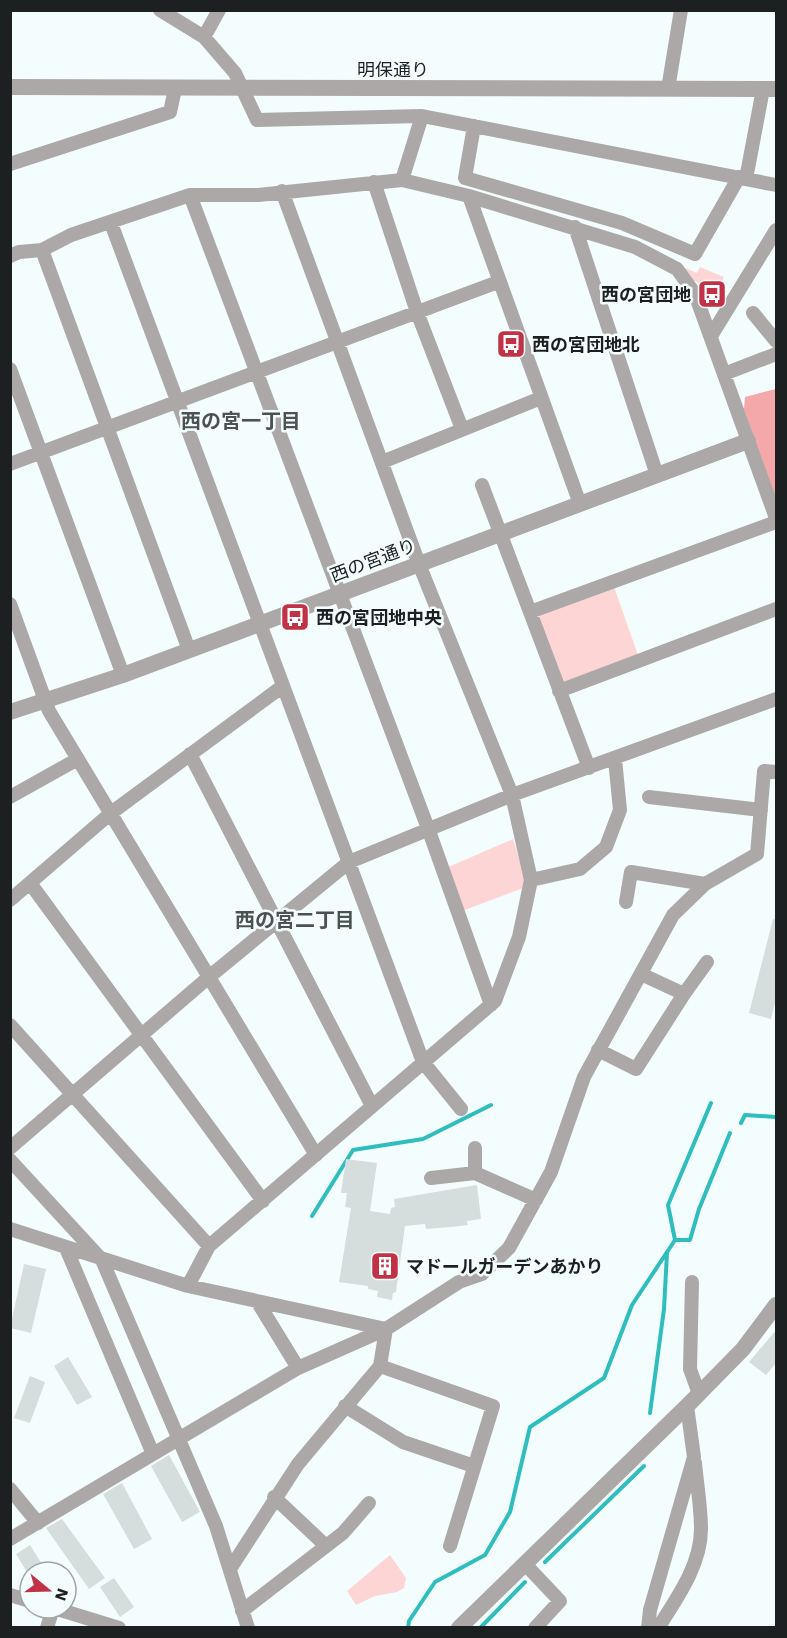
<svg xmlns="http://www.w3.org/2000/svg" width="787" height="1638" viewBox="0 0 787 1638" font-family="'Work Sans','Noto Sans JP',sans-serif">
  <rect width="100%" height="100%" fill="#f4fdfd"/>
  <path fill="#fed5d5" d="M683,267L697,273L700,267L724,277L718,290L692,280Z
    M614,587L638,655L568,683L559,680L538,619L541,614Z
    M513,839L525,877L523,888L462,911L446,868Z
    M390,1555L406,1578L404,1588L397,1592L375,1596L356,1605L347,1591Z"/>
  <path fill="#f4a8a9" d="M776,389V502L744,409L745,397Z"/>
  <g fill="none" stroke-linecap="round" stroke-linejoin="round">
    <path stroke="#30bdbe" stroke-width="4" d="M741,1123L745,1115L776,1117
      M312,1216L353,1150L423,1139L491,1105
      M675,1240H690L699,1209L730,1133
      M650,1413L664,1309L667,1253
      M545,1562L644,1466
      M408,1628L409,1621L435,1582L485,1555L510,1512L530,1427L604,1378L632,1305L675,1240L668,1205L711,1103
      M480,1628L525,1582"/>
  </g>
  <path fill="#d5dddd" d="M773,919L777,920V995L771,1019L749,1013Z
    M346,1159L377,1163L370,1211L390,1214L391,1208L395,1207L394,1199L477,1185L481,1219L467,1221L468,1225L451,1227L426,1229L425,1224L405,1226L396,1292L393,1293L392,1300L377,1297L378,1291L368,1289V1286L339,1282L351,1208L345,1207L347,1193H341Z
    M24,1264L46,1269L31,1333L10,1328Z
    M777,1329V1362L766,1375L749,1362Z
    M68,1357L92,1397L77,1405L54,1366Z
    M30,1376L45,1382L30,1423L14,1418Z
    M169,1455L200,1512L182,1522L151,1466Z
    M122,1483L152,1539L134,1549L103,1494Z
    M62,1519L105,1578L89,1589L46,1528Z
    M30,1545L47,1572H27L16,1554Z
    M114,1578L134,1607L120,1617L100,1587Z"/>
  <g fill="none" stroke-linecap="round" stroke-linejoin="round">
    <path stroke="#aca8a8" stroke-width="14" d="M160,10L204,37L235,73L257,120L422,116L776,185
      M204,37L219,10
      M668,89L681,10
      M474,126L465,178L622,223L695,254L739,177
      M10,164L170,112L175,89
      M746,179L763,89
      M402,180L422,116
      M374,182L417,312L462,429
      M282,191L419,564L512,795L776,699
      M190,195L429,831L491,1005
      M469,196L580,504
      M111,223L423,1062L461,1109
      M575,227L657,475
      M42,250L189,650
      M10,256L19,252L42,250L71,235L190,195H258L402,180L469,196L635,247L677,269L695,294L776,518
      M753,313L776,341
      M711,336L776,230
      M10,369L123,675
      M724,374L776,354
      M382,462L541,398
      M10,464L498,282
      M482,485L589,768
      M10,604L49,711L316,1155
      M530,612L776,522
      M559,691L776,609
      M190,754L372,1106
      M10,797L78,759
      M649,797L761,810
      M531,880L580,869L606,847L620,810L615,759
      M30,883L263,1201
      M10,900L111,813L283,686
      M626,902L631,872L705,884
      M684,994L707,962
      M10,1025L209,1246
      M598,1050L636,1069L684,994L641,974
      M10,1148L209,977L349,862L512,795L531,880L519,937L495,1001L209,1246L188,1286
      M475,1148V1173
      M10,1160L102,1260L216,1526L248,1628
      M431,1178L475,1173L536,1200
      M10,1229L188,1286L386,1329L459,1282L482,1274L509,1248L551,1172L584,1077L673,915L705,884L757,854L764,771L776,772
      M66,1248L153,1454
      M692,1282L690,1369L699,1394
      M257,1301L298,1368
      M380,1366L493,1406L450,1546
      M345,1406L403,1442L474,1466
      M10,1489L38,1523
      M274,1497L326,1546
      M10,1539L298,1368L386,1329
      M525,1564L560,1601L535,1628
      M230,1569L298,1464L380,1366L386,1329
      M10,1595L30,1601
      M54,1608L119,1628
      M242,1611L343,1533L369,1503
      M47,1628L53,1608
      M648,1628L650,1610L694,1457L687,1406
      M658,1628C677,1598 701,1565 701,1529C701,1507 697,1485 695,1463"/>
    <path stroke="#aca8a8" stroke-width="16" d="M10,87L776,89
      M10,712L123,675L748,441
      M459,1628L687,1406L743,1349L776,1305"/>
  </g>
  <defs>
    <g id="bus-square" transform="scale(1.5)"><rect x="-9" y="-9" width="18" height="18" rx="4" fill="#c23246" stroke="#f4fdfd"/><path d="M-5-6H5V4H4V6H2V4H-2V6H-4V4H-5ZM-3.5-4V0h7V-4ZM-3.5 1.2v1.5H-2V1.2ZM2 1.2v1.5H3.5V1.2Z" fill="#fff"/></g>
    <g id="building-square" transform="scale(1.5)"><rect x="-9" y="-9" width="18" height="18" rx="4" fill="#c23246" stroke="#f4fdfd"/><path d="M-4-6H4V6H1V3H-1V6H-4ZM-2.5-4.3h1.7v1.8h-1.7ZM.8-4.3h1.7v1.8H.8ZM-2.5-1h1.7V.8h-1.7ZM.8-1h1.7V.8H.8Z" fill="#fff"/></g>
  </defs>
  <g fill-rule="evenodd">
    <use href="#bus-square" x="712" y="294"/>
    <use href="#bus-square" x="511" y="344"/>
    <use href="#bus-square" x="295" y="617"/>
    <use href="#building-square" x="385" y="1266"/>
  </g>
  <g text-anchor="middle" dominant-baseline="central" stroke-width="5" stroke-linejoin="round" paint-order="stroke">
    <g font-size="18" fill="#1d2020" stroke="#f4fdfd">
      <text x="393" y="69">明保通り</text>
      <text transform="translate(373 560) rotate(-21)">西の宮通り</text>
    </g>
    <g font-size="18" font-weight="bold" fill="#1d2020" stroke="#f4fdfd" text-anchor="start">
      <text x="691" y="294" text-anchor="end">西の宮団地</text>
      <text x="532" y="344">西の宮団地北</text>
      <text x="316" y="617">西の宮団地中央</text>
      <text x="406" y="1266">マドールガーデンあかり</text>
    </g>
    <g font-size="20" font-weight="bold" fill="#4b5252" stroke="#f4fdfd">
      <text x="241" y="421">西の宮一丁目</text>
      <text x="295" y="920">西の宮二丁目</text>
    </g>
  </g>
  <rect width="787" height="1638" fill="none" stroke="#1d2020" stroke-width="24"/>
  <g transform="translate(48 1590) rotate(109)"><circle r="28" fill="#f4fdfd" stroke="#9ea5a5" stroke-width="1.5"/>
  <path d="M0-4.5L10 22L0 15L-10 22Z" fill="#c23246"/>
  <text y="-9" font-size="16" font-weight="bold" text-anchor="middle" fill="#1d2020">N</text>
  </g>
</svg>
